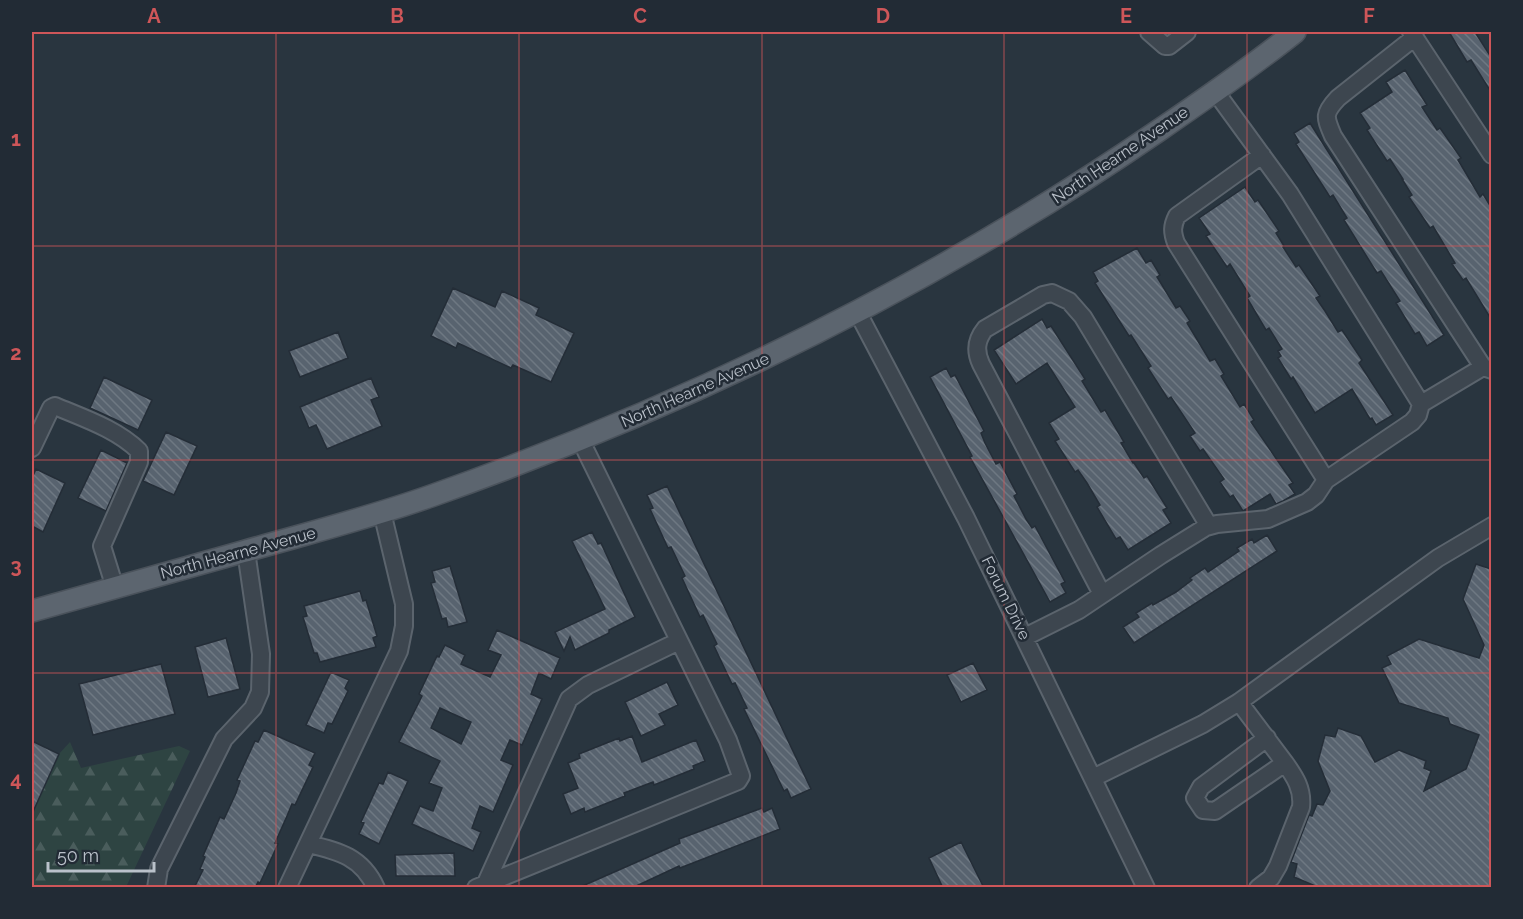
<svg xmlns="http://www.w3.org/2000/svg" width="1523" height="919" viewBox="0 0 1523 919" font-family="Raleway,sans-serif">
  <defs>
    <pattern id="forest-firs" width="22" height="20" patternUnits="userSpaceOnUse" patternTransform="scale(1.5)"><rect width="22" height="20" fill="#2e4442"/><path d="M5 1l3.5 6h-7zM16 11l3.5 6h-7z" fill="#4a5d5c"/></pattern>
    <pattern id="building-back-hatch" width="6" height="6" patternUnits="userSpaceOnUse" patternTransform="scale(1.5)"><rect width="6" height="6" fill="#58636f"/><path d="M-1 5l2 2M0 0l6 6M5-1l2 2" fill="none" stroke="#6e7882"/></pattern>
  </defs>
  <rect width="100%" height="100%" fill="#29353f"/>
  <path fill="url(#forest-firs)" d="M70,742L81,768L179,746L190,751L126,887L32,888V814L59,754Z"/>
  <path fill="url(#building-back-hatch)" stroke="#242d37" stroke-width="1.5" fill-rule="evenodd" d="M1449,32H1475L1491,57V92L1471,60L1467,62Z
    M1405,70L1427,105L1422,107L1437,130L1440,128L1461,158L1458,160L1480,197L1483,194L1491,207V319L1466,278L1463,280L1452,264L1455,263L1433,226L1430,228L1409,197L1412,195L1402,179H1403L1390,159L1387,161L1367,130L1370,128L1360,113L1392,92L1386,82Z
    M1310,123L1444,335L1427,346L1419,332L1415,334L1396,303L1400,301L1381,271L1377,273L1344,220L1347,218L1333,195L1330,197L1296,144L1299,142L1294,133Z
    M1245,187L1255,202L1258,200L1279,231L1276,233L1284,246L1283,247L1296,267L1299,265L1320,296L1316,298L1325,311L1338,332L1342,330L1362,360L1359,363L1393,415L1376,425L1372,418L1370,419L1352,389L1315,413L1293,377L1291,379L1278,358L1281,356L1278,351L1282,349L1269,328L1266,330L1247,298L1250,296L1230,264L1227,267L1206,236L1210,234L1199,218Z
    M1137,248L1146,263L1151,260L1160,275L1157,277L1176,308L1180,306L1190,321L1187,323L1210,361L1215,359L1224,374L1221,376L1240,407L1244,404L1254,420L1251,422L1293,483L1289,485L1295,494L1283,501L1276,504L1270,494L1243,511L1233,495L1230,497L1220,482L1224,479L1203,449L1200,451L1190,436L1195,433L1171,397L1168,399L1148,368L1151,366L1131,335L1129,336L1095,283L1098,281L1093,272Z
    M453,288L495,307L502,291L539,308L536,315L574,333L551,382L513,365L511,368L458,343L456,348L431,336Z
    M1042,319L1047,328L1051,326L1085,379L1082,381L1101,412L1105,410L1124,442L1121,443L1133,463H1134L1144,478L1147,476L1167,508L1163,510L1171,523L1128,550L1120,537L1116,539L1097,507L1100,505L1087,483L1078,470L1075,472L1055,441L1059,439L1049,423L1075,407L1047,363L1016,384L994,350Z
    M338,332L348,358L300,377L289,351Z
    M946,368L951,377L955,375L984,431L981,433L985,443L996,464L1000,462L1017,494L1014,496L1026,519L1032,528L1035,526L1065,582L1061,584L1066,593L1050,602L970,457L972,456L930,377Z
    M104,377L152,400L138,430L90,408Z
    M371,378L379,397L371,400L382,426L327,449L316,425L309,428L300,407Z
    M166,432L197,446L174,495L143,481Z
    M101,450L127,463L106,511L78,498Z
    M36,469L65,483L43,532L32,526V478Z
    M667,486L811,789L791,798L787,789L784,791L744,709L747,708L735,683L732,684L714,646L717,644L703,615L700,617L682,578L685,576L671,547L668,548L650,509L653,508L647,495Z
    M592,532L598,544L601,543L635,617L609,630V633L575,650L570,637L564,651L555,632L605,609L572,541Z
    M1267,535L1277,551L1134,643L1123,627L1139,617L1136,613L1152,603L1153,605L1176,592L1192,580L1190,578L1205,568L1208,572L1239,551L1237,548L1252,539L1254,543Z
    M1476,564L1491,569V888H1320L1294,877L1297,864L1291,862L1309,815L1312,816L1317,804L1323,805L1330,791L1318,761L1325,735L1335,737L1338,728L1361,736L1375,762L1399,750L1426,761L1424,768L1431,771L1424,791L1466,769L1479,735L1450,724L1448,718L1399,703L1382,668L1391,664L1387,656L1419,639L1479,658L1484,645L1463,599Z
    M450,566L467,622L448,627L446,618L442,619L431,583L435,582L432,571Z
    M360,591L363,601L366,600L377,636L373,638L376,647L320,662L317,653H314L303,617L307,616L304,606Z
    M497,630L560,658L551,679L539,673L531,694L542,699L522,745L510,740L501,760L513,765L493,812L480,806L472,828L481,832L473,851L412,824L420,806L433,811L442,788L429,783L440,761L399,742L422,696L419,694L437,656L439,657L445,645L465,655L461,664L490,677L501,655L488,650ZM440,708L471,722L461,744L431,728Z
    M226,638L240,689L208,697L195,647Z
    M973,663L987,690L961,702L947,675Z
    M161,664L175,714L93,735L79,684Z
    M331,672L349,680L345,688L348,691L332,724L328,723L324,733L306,725Z
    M667,682L678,705L659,714L665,725L641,736L625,702Z
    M264,730L315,753L309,765L313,767L295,805L292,804L287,816L275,843L278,844L260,883L258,882L255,888H194L203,870L200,869L205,857L203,856L220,817L224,819L236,793L240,781L237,780L255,741L258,742Z
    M632,736L642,762L696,740L705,761L693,766L694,769L654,785L653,782L624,793L625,796L585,812L584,808L571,814L563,794L578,788L568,763L580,758L579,754L619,738L620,741Z
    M32,741L59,754L32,814Z
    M388,772L408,781L379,844L359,834L364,823L361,822L379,783L383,784Z
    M762,808L764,812L772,808L780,829L680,868L679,866L632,888H578L680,843L679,839Z
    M961,842L984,888H943L929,858Z
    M454,853L455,876H396L395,855Z"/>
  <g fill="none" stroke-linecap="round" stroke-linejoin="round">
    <g stroke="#5b646d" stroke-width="20">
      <path id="minor" d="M1149,32L1165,46H1169L1187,32
        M1411,32L1492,155
        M1415,37L1338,98C1323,114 1325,117 1333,136L1483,367
        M1215,91L1290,194L1421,404
        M1262,155L1177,216C1172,226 1172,232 1176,243L1326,480
        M858,313L966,518L1146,888
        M32,448L51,408L55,406C83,418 117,429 139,451V462L102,546L115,588
        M1102,594L981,364C975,351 976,340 985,329L1043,295L1052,293L1069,301L1083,317L1209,526
        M1025,637L1079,610L1161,555L1206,527L1217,524L1268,519L1307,502L1316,495L1326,480L1412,422L1418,415L1421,404L1483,367L1492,370
        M1239,702L1285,763L1215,811L1203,810L1195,798L1201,787L1267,738
        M1093,778L1203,724L1239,702L1438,558L1492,526
        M308,844C339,851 362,857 376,888
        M486,883L569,699L588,685L679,641
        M156,888L159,869L224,739L253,708L260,692L261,654L246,551
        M287,888L399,651L404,626V604L382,512
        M476,888L738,781L741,776L728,740L581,441
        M1258,888L1271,878L1278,866L1301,807C1303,789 1295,777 1285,763"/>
    </g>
    <g stroke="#4a525b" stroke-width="24">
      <path id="major" d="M32,611C102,591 172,571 242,552C305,534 369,518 431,496C689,405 932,286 1158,131C1205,99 1251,67 1295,32"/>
    </g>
    <use href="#minor" stroke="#3d464f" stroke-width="16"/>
    <use href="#major" stroke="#5c656f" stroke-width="21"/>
  </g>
  <path fill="none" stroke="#ce5659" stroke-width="1.5" stroke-opacity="0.55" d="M276,32V888M519,32V888M762,32V888M1004,32V888M1247,32V888M32,246H1492M32,460H1492M32,673H1492"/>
  <g text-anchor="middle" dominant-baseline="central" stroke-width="5" stroke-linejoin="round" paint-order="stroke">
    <g font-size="16" fill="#bac1ca" stroke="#222b35">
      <text transform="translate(1120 155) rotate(-34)">North Hearne Avenue</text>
      <text transform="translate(695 390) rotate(-24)">North Hearne Avenue</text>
      <text transform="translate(238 553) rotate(-15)">North Hearne Avenue</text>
      <text transform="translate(1006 598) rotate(64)">Forum Drive</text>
    </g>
  </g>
  <rect width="1523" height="919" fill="none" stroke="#222b35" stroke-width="66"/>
  <path d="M48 862v9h106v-9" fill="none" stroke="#bac1ca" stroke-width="3"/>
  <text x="57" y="862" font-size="18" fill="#bac1ca" stroke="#222b35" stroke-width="4.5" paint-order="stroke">50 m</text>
  <rect x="33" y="33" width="1457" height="853" fill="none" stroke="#ce5659" stroke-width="2"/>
  <g font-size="20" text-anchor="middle" font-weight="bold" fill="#ce5659">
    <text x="154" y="23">A</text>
    <text x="397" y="23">B</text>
    <text x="640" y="23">C</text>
    <text x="883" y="23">D</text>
    <text x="1126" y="23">E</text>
    <text x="1369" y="23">F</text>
    <text x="16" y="146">1</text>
    <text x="16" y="360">2</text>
    <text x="16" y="573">3</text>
    <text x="16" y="786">4</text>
  </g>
</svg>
